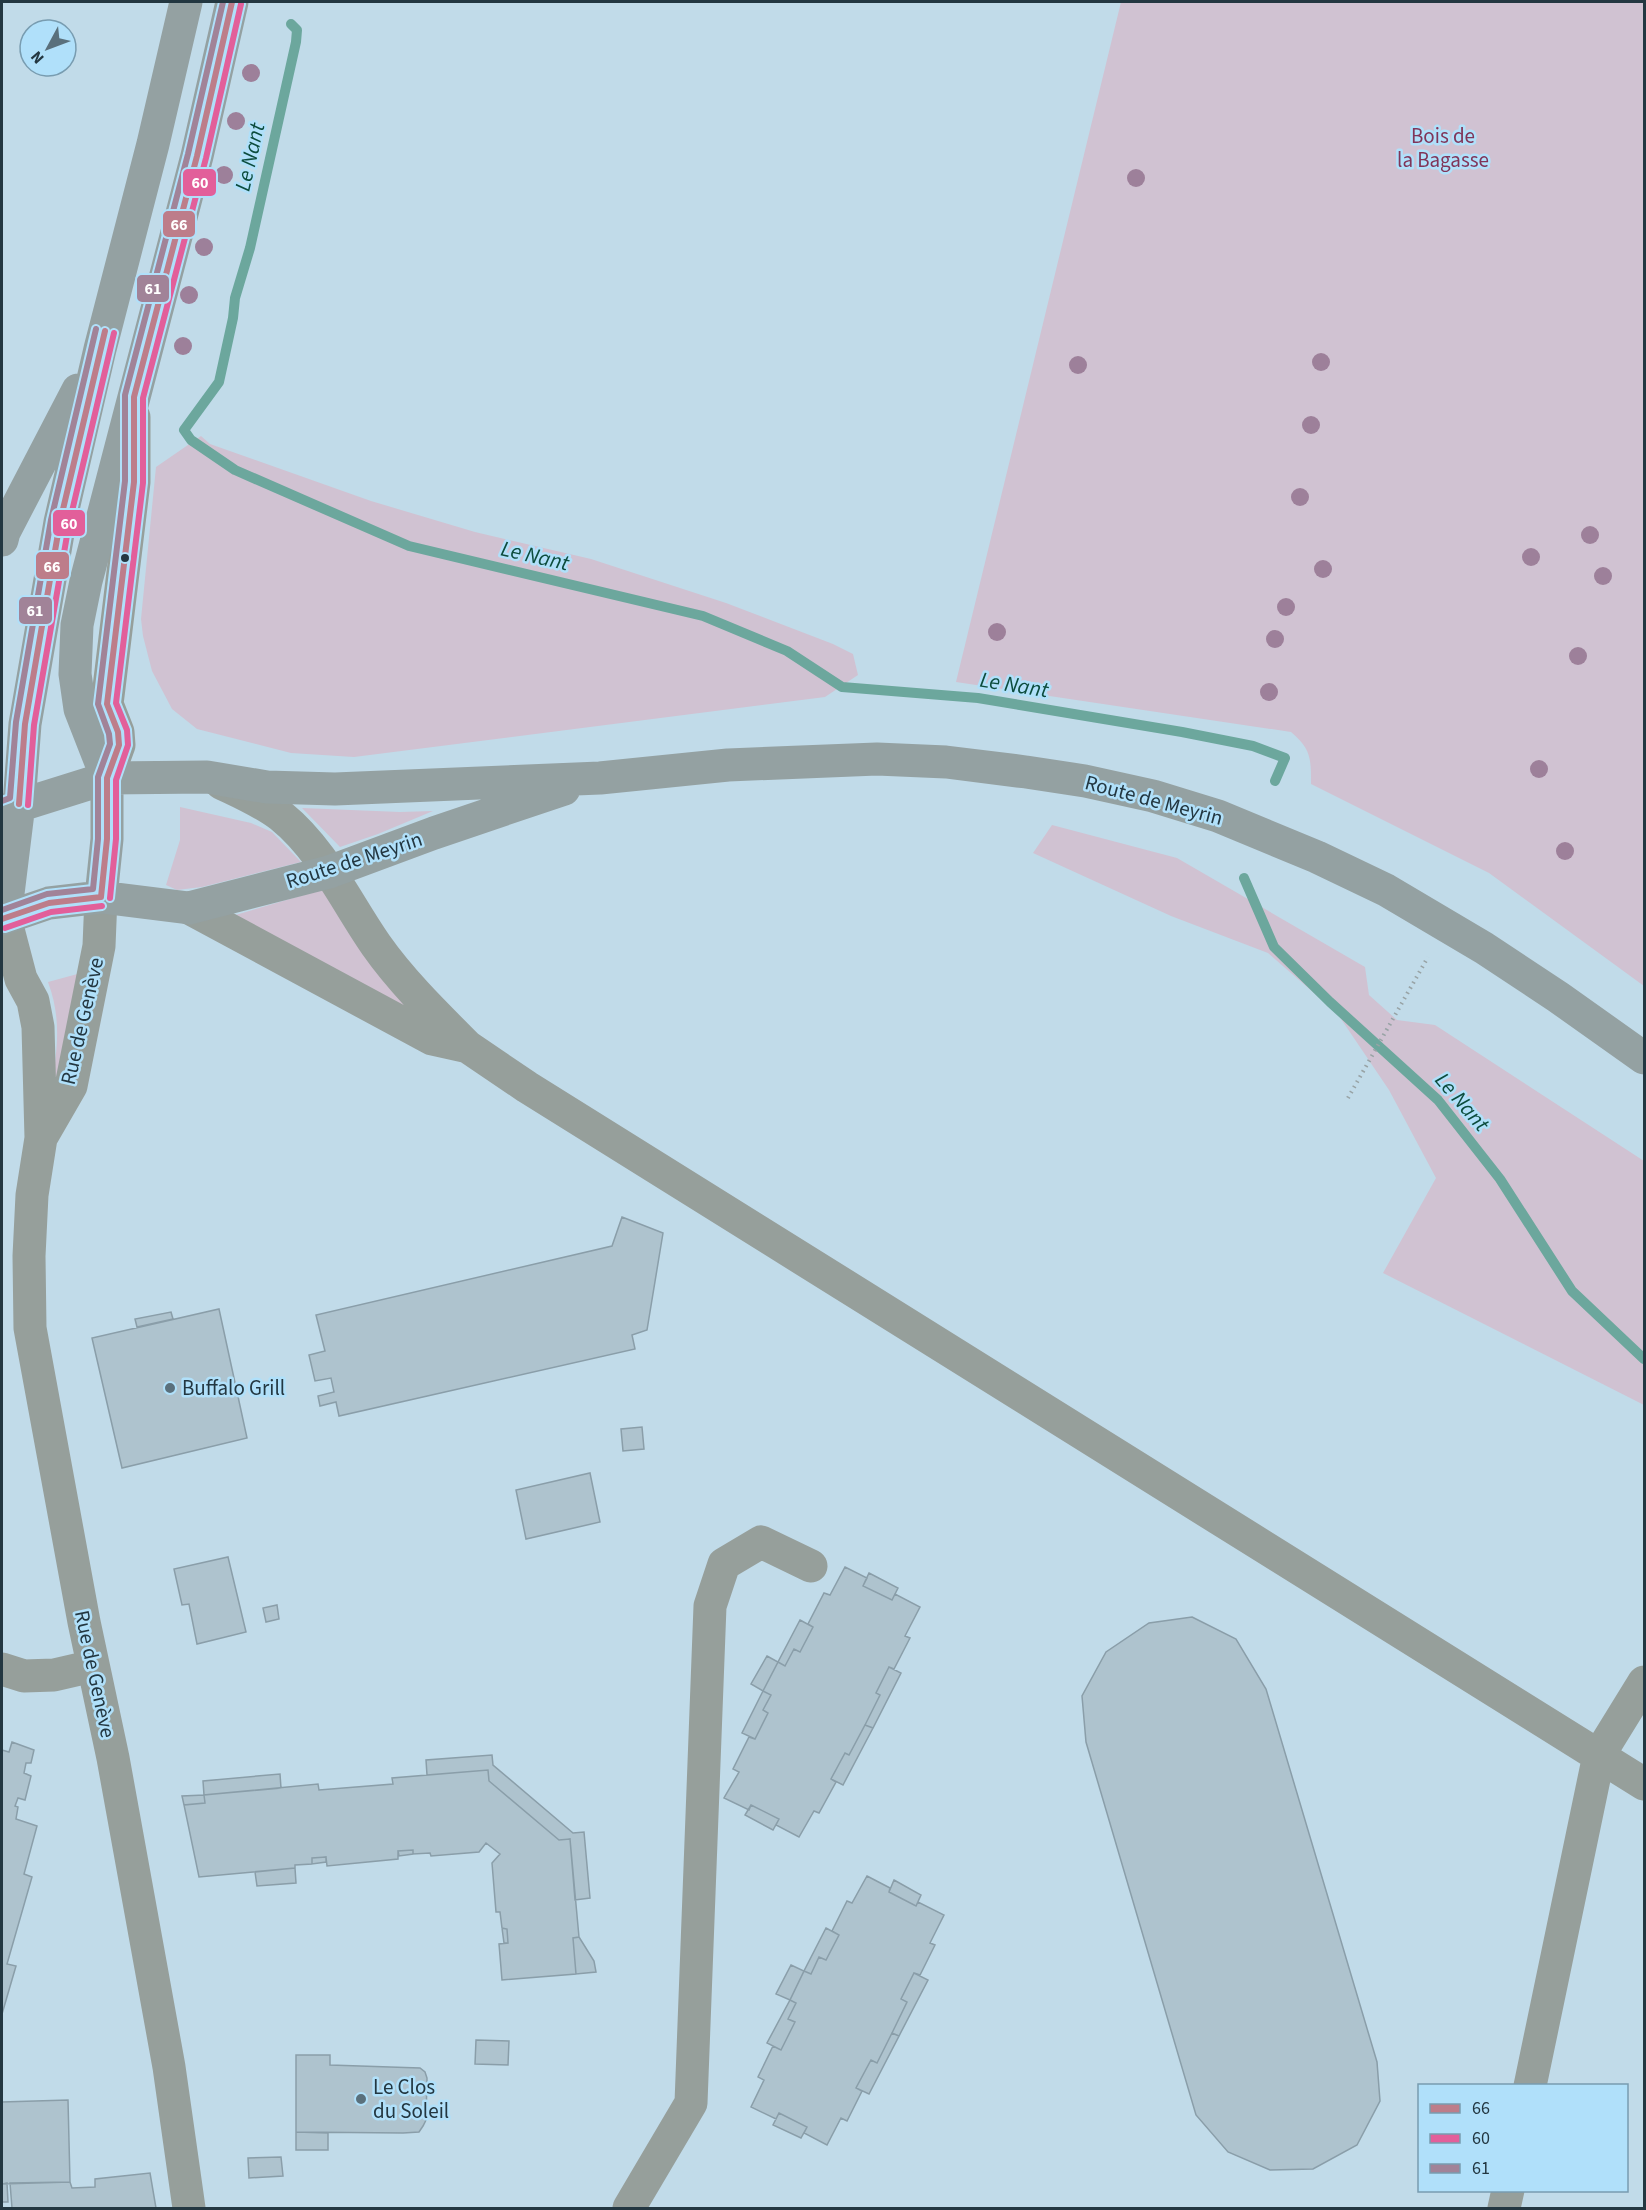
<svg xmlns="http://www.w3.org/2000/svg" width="1646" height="2210" viewBox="0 0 1646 2210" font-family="'Source Sans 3',sans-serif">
  <rect width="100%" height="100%" fill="#c1dbe9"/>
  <path fill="#d0c2d2" d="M1121,2H1644V986L1489,873L1311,784C1311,758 1311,749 1291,732L956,682Z
    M201,436L210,444L371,501L475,532L591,559L726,603L833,644L853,654L858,675L825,697L354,757L291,753L197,729L172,709L152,671L143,636L141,619L156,467Z
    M180,807L251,823L272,832L301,862L202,887L177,890L166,885L180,840Z
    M302,808L400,812L433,811L378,834L340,847Z
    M1052,825L1177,858L1365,967L1369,995L1397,1020L1435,1025L1644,1161V1405L1383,1273L1436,1178L1389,1090L1337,1013L1268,953L1171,916L1033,853Z
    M324,889L430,1026L232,916Z
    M81,973L59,1080L52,1087C57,1048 62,1020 48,982Z"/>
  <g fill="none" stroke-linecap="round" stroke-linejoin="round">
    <path stroke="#6ca79d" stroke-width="10" d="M291,24L297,30L296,42L250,248L235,298L233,318L219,382L184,430L191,440L235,470L409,546L703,616L787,651L842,687L978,698L1182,732L1253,746L1285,758L1275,781
      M1244,878L1274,947L1330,1002L1438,1100L1500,1179L1572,1291L1644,1359"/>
  </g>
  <path fill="#aec3ce" stroke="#8a9ea9" stroke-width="1.5" d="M622,1217L663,1233L647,1330L632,1335L635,1349L339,1416L336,1402L320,1406L318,1396L334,1392L331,1378L315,1381L309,1355L325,1351L316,1315L612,1246Z
    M219,1309L247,1438L122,1468L92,1338Z
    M171,1312L173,1319L137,1327L135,1319Z
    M642,1427L644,1449L623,1451L621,1429Z
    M590,1473L600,1522L526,1539L516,1490Z
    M228,1557L246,1632L197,1644L189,1604L182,1605L174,1569Z
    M845,1567L867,1578L863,1586L892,1600L895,1594L920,1607L905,1636L910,1638L894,1669L889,1667L876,1693L880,1695L865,1725L849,1755L845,1753L831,1779L836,1782L819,1813L814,1811L799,1837L776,1825L779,1819L751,1805L749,1810L724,1798L739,1772L733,1769L749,1737L755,1739L768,1713L763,1710L771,1695L763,1691L778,1662L785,1666L794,1649L800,1652L813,1627L808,1624L824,1593L830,1595Z
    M869,1573L898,1588L892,1600L863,1586Z
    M277,1605L279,1619L266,1622L263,1608Z
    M1192,1617L1236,1639L1266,1689L1377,2062L1380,2101L1357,2145L1313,2169L1270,2170L1228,2152L1196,2115L1086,1742L1082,1696L1106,1652L1149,1623Z
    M800,1620L813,1627L800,1652L794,1649L785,1666L778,1662Z
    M767,1656L778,1662L763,1691L751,1684Z
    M889,1667L901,1673L873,1728L865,1725L880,1695L876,1693Z
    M763,1691L771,1695L763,1710L768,1713L755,1739L742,1733Z
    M865,1725L873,1728L843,1785L831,1779L845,1753L849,1755Z
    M12,1742L34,1750L31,1763H26L24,1773L31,1776L25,1800L18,1798L15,1806L18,1807L16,1819L37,1826L24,1874L32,1877L7,1964L16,1966L2,2014V1750L9,1752Z
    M492,1755L493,1765L573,1833L584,1832L590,1898L575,1900L570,1839L559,1840L489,1781L488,1770L427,1775L426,1760Z
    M488,1770L489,1781L559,1840L570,1839L579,1937L573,1938L576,1974L502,1980L499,1944L508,1943L507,1929L502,1928L500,1912H496L492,1863L500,1854L486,1843L479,1852L431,1856L430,1853L413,1854V1850L398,1851V1859L327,1866L326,1857L312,1858V1864L295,1865V1868L199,1877L184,1805L205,1803L204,1795L318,1784L319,1790L393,1784L392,1778Z
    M280,1774L281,1788L204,1795L203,1781Z
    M204,1795L205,1803L184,1805L182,1796Z
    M751,1805L779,1819L773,1830L745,1815Z
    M413,1850V1854L399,1856L398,1851Z
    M326,1857V1862L312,1864V1858Z
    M295,1868L296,1883L257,1886L255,1872Z
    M867,1876L890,1888L889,1892L916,1906L918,1902L944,1915L930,1943L935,1945L920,1975L914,1973L901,1999L907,2002L892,2033L877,2063L871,2060L856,2088L862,2091L847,2121L841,2118L827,2145L804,2133L807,2127L779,2113L776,2119L751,2107L764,2080L758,2077L773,2046L781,2050L795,2022L788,2019L796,2003L790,2000L804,1971L811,1974L819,1957L826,1960L839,1935L832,1931L847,1901L852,1903Z
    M894,1880L921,1895L916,1906L889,1892Z
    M502,1928L507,1929L508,1943H504Z
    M826,1928L839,1935L826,1960L819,1957L811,1974L804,1971Z
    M579,1937L594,1961L596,1972L576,1974L573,1938Z
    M791,1965L804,1971L790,2000L776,1994Z
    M914,1973L928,1980L899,2036L892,2033L907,2002L901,1999Z
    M790,2000L796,2003L788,2019L795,2022L781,2050L767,2043Z
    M892,2033L899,2036L869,2094L856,2088L871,2060L877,2063Z
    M476,2040L509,2041L508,2065L475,2064Z
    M296,2055H330V2065L420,2068L425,2072L427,2078L426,2120L423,2126L419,2132L403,2133L296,2132Z
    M68,2100L70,2182L2,2184V2102Z
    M779,2113L807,2127L801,2138L773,2125Z
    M296,2132L328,2133V2150H296Z
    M281,2157L283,2176L249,2178L248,2158Z
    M150,2173L156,2208H12L10,2183L70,2182L72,2188L95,2187V2179Z
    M7,2183L8,2202H2V2184Z"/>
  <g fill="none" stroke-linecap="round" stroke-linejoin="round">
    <path stroke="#98a3a5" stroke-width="4" stroke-dasharray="1.5 4.5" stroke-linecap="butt" d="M1348,1098L1428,957"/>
    <path stroke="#969f9b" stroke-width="33" d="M107,778L119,745L118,732L107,704L134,482V417
      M189,908L432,1039L468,1047C436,1015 402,982 376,945C346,902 323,850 281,816C263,802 242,793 221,783
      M5,918L21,979L33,1001L38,1027L41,1138L32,1195L29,1256L30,1328L84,1622L113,1758L169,2067L189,2208
      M468,1047L527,1087L1644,1784
      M41,1138L71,1086L99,946L101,897
      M2,1669L24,1676L54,1675L93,1666
      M1530,2086L1599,1755L1644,1682
      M629,2208L691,2103L710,1606L724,1564L761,1542L811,1566
      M1504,2208L1508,2190"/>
    <path stroke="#94a1a2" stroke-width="33" d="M2,540L4,532L78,390
      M2,811L107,778L207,777L267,787L335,789L600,778L728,765L877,759L946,762L1026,772L1085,781L1153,796L1218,816L1317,857L1386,890L1484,948L1558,997L1644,1058
      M101,897L107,839V778L80,709L75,674L77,625L86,581L197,156L232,2
      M5,918L19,804L25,724L60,522L100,349L153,144L186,2
      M2,919L49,903L101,897L189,908L329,872L434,833L564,789"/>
    <g stroke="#b0e0fa" stroke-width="10">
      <path id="bus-1" d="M19,804L25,724L60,522L105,331
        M101,897L107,839V778L119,745L118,732L107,704L134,482V397L197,156L232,2
        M2,919L49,903L101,897"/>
    </g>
    <g stroke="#b0e0fa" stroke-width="10">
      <path id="bus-2" d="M28,805L34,725L69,524L114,333
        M110,898L116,839V780L128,745L127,730L116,703L143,483V398L206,158L241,4
        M5,928L51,912L102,906"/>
    </g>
    <g stroke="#b0e0fa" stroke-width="10">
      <path id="bus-3" d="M2,801L10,798L16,722L51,520L96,329
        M2,910L47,894L93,889L98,839V777L110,744L109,734L98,704L125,481V395L188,154L223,2"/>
    </g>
    <use href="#bus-1" stroke="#bd7d8a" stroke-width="6"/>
    <use href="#bus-2" stroke="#e25f9a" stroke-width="6"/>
    <use href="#bus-3" stroke="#a18398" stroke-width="6"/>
  </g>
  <g fill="#9d809a">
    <circle cx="251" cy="73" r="9"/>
    <circle cx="236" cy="121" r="9"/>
    <circle cx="224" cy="175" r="9"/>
    <circle cx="1136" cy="178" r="9"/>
    <circle cx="204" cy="247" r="9"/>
    <circle cx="189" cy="295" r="9"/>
    <circle cx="183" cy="346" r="9"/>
    <circle cx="1321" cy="362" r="9"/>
    <circle cx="1078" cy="365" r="9"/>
    <circle cx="1311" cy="425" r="9"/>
    <circle cx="1300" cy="497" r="9"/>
    <circle cx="1590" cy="535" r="9"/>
    <circle cx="1531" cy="557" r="9"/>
    <circle cx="1323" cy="569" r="9"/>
    <circle cx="1603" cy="576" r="9"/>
    <circle cx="1286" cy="607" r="9"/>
    <circle cx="997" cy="632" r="9"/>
    <circle cx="1275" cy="639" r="9"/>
    <circle cx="1578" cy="656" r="9"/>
    <circle cx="1269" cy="692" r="9"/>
    <circle cx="1539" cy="769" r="9"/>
    <circle cx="1565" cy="851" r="9"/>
  </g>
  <circle fill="#233741" stroke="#b0e0fa" stroke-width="2" cx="125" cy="558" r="5"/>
  <g fill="#5a707c" stroke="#b0e0fa" stroke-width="2">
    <circle cx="170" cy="1388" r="6"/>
    <circle cx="361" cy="2099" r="6"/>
  </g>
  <g text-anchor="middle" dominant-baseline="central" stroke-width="5" stroke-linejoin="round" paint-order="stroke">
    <g font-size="21" fill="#803559" stroke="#b0e0fa">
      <text x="1443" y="136">Bois de<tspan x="1443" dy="24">la Bagasse</tspan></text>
    </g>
    <g font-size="21" fill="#233741" stroke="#b0e0fa">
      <text transform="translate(1154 800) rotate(15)">Route de Meyrin</text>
      <text transform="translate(354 860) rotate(-18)">Route de Meyrin</text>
      <text transform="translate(82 1021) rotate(-77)">Rue de Genève</text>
      <text transform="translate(95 1674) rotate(78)">Rue de Genève</text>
    </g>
    <g font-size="21" fill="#233741" stroke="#b0e0fa" text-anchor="start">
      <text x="182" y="1388">Buffalo Grill</text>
      <text x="373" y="2087">Le Clos<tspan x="373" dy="24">du Soleil</tspan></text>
    </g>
    <g font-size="22" font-style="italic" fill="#0c4c3d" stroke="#b0e0fa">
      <text transform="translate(250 157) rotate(-77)">Le Nant</text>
      <text transform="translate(535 556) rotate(13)">Le Nant</text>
      <text transform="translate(1014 685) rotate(9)">Le Nant</text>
      <text transform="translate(1462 1102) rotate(49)">Le Nant</text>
    </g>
  </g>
  <g stroke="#b0e0fa" stroke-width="2">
    <rect x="182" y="168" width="35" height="29" rx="6" fill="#e25f9a"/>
    <rect x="162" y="210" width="34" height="28" rx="6" fill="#bd7d8a"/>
    <rect x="136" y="274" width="34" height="29" rx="6" fill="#a18398"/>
    <rect x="52" y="509" width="34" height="28" rx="6" fill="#e25f9a"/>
    <rect x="35" y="551" width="35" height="29" rx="6" fill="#bd7d8a"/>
    <rect x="18" y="596" width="35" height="29" rx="6" fill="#a18398"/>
  </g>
  <g font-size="16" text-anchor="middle" font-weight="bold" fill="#fff">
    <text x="200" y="188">60</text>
    <text x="179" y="230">66</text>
    <text x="153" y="294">61</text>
    <text x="69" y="529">60</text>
    <text x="52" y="572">66</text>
    <text x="35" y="616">61</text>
  </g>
  <rect width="1646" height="2210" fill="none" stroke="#233741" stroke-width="6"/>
  <rect x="1418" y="2084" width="210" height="108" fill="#b0e0fa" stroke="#789cb0" stroke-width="1.5"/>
  <rect x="1430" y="2104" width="30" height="9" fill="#bd7d8a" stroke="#789cb0" stroke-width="1.5"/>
  <text x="1472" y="2114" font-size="18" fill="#233741">66</text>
  <rect x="1430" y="2134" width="30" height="9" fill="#e25f9a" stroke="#789cb0" stroke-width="1.5"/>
  <text x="1472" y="2144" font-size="18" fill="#233741">60</text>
  <rect x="1430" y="2164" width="30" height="9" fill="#a18398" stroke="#789cb0" stroke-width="1.5"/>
  <text x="1472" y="2174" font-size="18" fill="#233741">61</text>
  <g transform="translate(48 48) rotate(229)"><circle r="28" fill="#b0e0fa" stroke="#789cb0" stroke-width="1.5"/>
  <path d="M0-4.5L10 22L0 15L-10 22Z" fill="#5a707c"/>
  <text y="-9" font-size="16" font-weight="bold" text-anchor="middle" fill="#233741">N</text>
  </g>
</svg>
